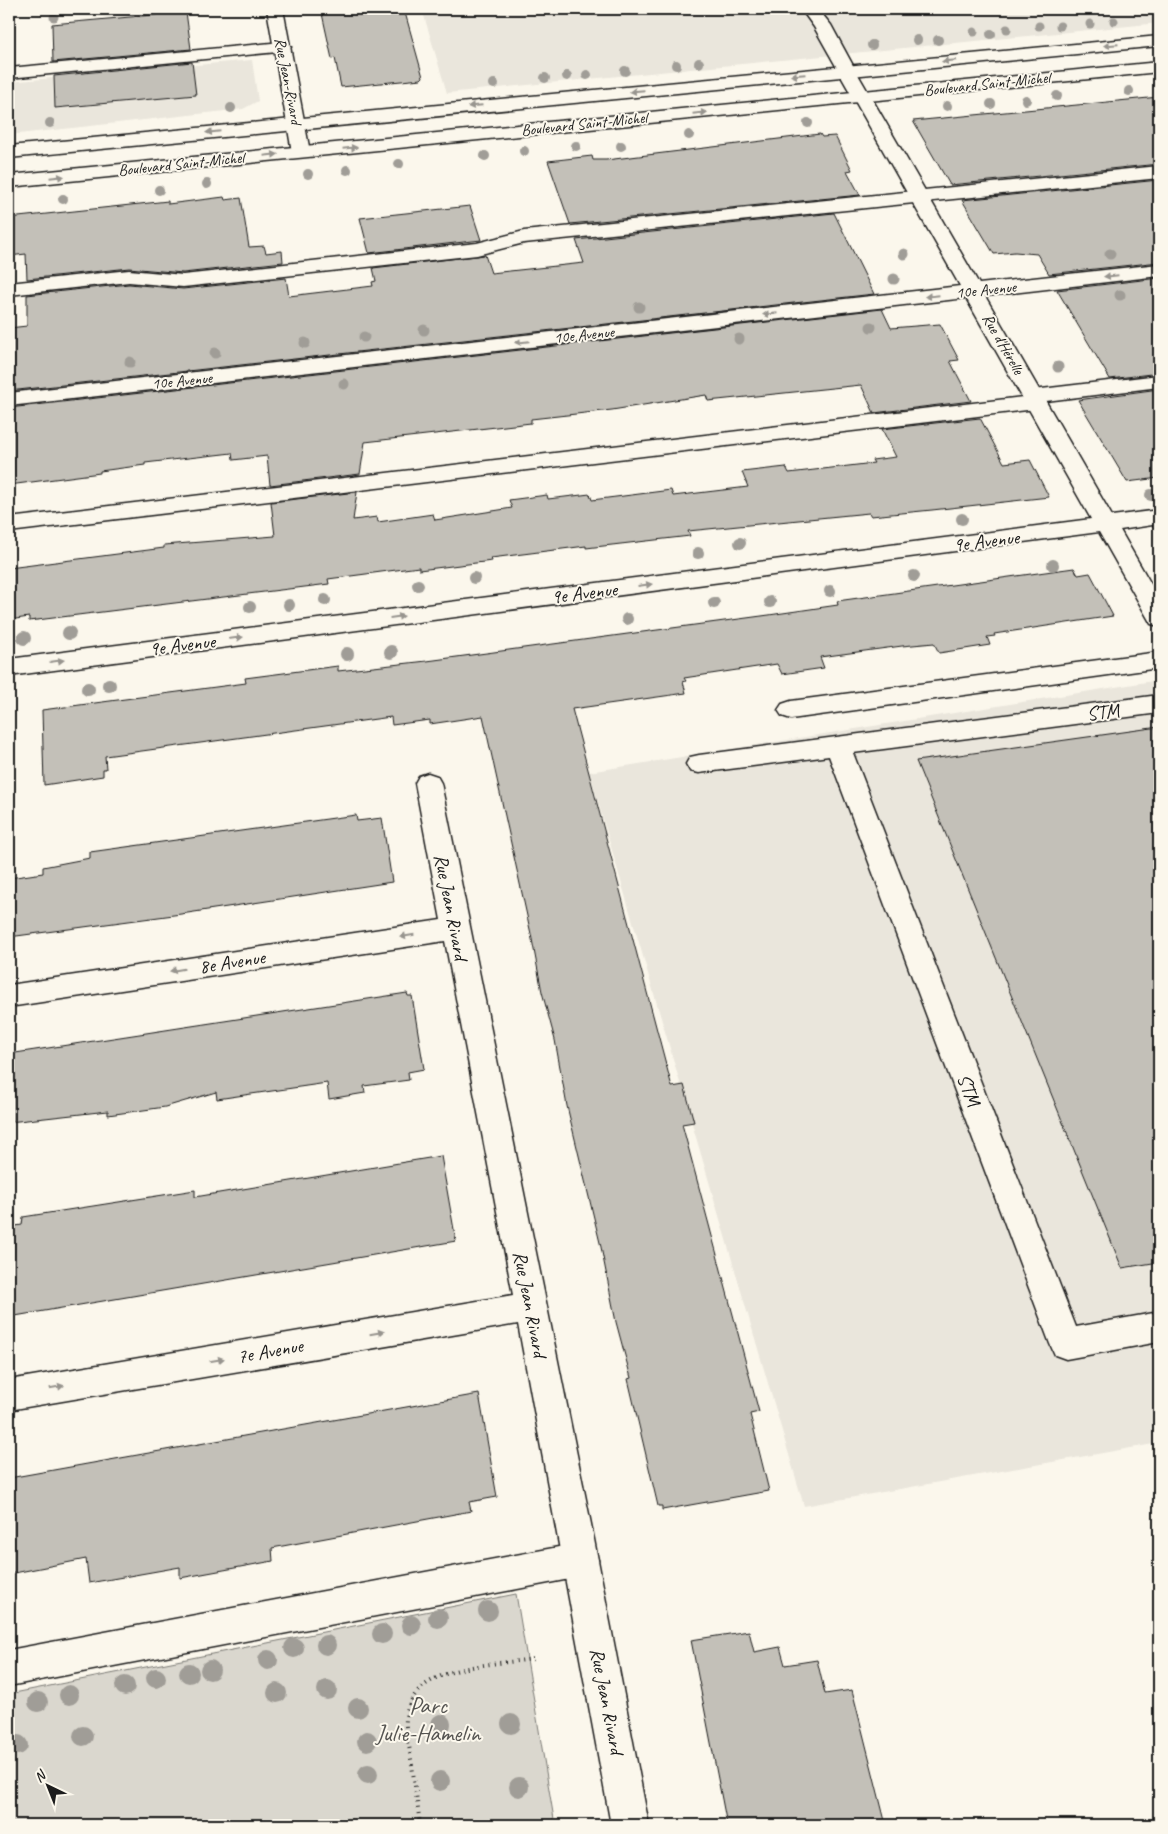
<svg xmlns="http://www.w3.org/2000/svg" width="1168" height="1834" viewBox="0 0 1168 1834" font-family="Caveat,sans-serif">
  <rect width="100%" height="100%" fill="#fbf7ec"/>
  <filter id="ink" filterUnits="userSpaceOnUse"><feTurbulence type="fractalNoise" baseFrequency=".02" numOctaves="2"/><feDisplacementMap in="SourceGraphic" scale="10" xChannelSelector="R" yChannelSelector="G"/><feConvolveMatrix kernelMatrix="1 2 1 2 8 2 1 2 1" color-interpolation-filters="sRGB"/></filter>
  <g filter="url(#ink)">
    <path fill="#eae6dc" d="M422,9H1159V23L447,93Z
      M252,60L258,101L243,109L9,135V82Z
      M1159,680V1443L804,1506L589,772Z"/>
    <path fill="#dad7ce" stroke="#7b7a75" d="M516,1594L555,1825H9V1694Z"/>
    <path fill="#c3c0b8" stroke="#1c1c1c" d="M321,9H404L423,77L421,79L341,87L335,58L332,59Z
      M186,12L191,49L53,62L52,24Z
      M192,62L196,95L55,108L54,76Z
      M1159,97V164L950,185L913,121Z
      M820,134L822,137L835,136L852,170L847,171L860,195L570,224L548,161L592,156L593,160H606Z
      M1159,180V262L1049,274L1037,254L1015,252L994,254L962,200Z
      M224,197L225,200L241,198L249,247L264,246L266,253L282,251L283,262L183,273L129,268L27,279L26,254L9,256V218L168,201V204Z
      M470,206L481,240L369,253L360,218Z
      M834,213L874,294L9,391V328L27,326V295L129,284L183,289L286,278L289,296L373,286L372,282L376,281L373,268L485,255L491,273L584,263L576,240Z
      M1159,278V373L1110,379L1057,290Z
      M882,309L891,328L940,324L959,360L950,361L971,401L874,413L861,385L708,401L706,395L612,410L531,419V423L365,442L360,474L270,485L267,456L233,460L232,453L145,463V465L100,471V473L9,485V408Z
      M1159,389V478L1127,482L1078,400Z
      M980,418L1004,463L1030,460L1049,497L932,510L871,516L869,513L688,531L690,536L586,548V546L491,558L492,561L419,570V567L328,579L329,584L29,621V617L9,620V568L164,548V545L275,536L271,502L357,492L353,520L377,517L378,522L433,514L435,520L512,508L509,500L547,495L548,499L590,494L592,500L671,490L673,496L748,487L742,472L786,467L789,473L874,463L872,460L896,457L882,429Z
      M1074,568L1078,575L1090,573L1113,616L994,634L995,636L987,637L990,645L939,653L934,643L902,646L820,657L824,668L782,674L777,664L684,678L686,681L683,682L686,693L572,709L672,1087L684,1085L694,1122L682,1124L759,1412L750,1414L769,1491L662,1510V1506H658L628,1379L631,1378L616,1322L601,1247L567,1106L555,1040L542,992L531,934L483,716L430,724V720L392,725L391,717L105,756L106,769H103V776L44,785L42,710L246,683L245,678L338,666V671L427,661L769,615L838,605L837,601Z
      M1159,727V1262L1122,1268L916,761Z
      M356,815L357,821L382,818L392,882L181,914L9,937V878L43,873V867L90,858V852Z
      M407,993L408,996H412L424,1069L408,1072L409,1080L364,1086L365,1093L329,1099L327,1083L217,1099L216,1092L165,1107L108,1115V1111L9,1122V1054Z
      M441,1156L456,1241L9,1317V1227L22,1225L23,1217L195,1190V1197Z
      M479,1394L497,1497L469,1502L471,1511L272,1548L273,1561L180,1578V1567L89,1583L86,1559L9,1574V1478Z
      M749,1631L754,1652L780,1647L785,1665L817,1660L825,1694L852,1690L886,1825H727L691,1640Z"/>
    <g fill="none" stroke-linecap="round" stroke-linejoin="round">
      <g stroke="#1c1c1c" stroke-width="3">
        <path id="service" d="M801,9H818L831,25L856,71L853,75H841L814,27Z
          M282,42L288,43L291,47L288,51L9,78V68Z
          M1159,166V178L524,243L477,255L183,287L129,282L9,295V283L129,270L183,275L477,243L524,231Z
          M1159,375V387L1046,401L1044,407L1036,409L9,532V518L1023,397L1025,391L1033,390Z
          M1159,652V668L791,719L782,716L778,710L782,704L791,701Z
          M1159,695V713L853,753L1076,1327L1159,1312V1342L1066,1359L1055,1355L1050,1344L829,756L699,773L690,771L686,764L690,757L699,755Z
          M580,1543L592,1548L598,1560L592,1572L580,1577L9,1686V1650Z"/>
      </g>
      <g stroke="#1c1c1c" stroke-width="3">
        <path id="minor" d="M267,9H283L310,152L308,156H294L292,152Z
          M847,66L853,67L856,71L979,284L1159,264V276L985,296L1112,516L1159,510V524L1120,530L1159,598V626L1151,624L1099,532L9,676V659L1091,519L966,298L9,406V393L960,286L838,71L841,67Z
          M428,773L437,776L441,783L593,1534L649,1825H611L518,1324L9,1410V1380L513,1295L445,941L9,1007V985L441,920L415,783L419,776Z"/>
      </g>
      <g stroke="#1c1c1c" stroke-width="3">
        <path id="secondary" d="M1159,36V46L9,158V146Z
          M1159,62V72L9,187V175Z"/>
      </g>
      <path stroke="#1c1c1c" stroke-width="4" stroke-dasharray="1 4.5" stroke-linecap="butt" d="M420,1825C417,1801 414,1777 410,1753C409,1742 405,1729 406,1719C410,1664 494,1665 534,1659"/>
      <use href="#service" fill="#fbf7ec" fill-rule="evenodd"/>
      <use href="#minor" fill="#fbf7ec" fill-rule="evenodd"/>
      <use href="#secondary" fill="#fbf7ec" fill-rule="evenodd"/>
    </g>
    <g fill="#a09d97">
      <circle cx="54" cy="17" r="4.5"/>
      <circle cx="1114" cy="21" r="4.5"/>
      <circle cx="1090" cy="24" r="4.5"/>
      <circle cx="1039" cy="26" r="4.5"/>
      <circle cx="1060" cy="26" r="4.5"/>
      <circle cx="1007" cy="29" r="4.5"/>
      <circle cx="974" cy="32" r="4.5"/>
      <circle cx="991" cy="34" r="5"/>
      <circle cx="917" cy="40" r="5"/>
      <circle cx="938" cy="40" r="5"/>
      <circle cx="872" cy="45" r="5"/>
      <circle cx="699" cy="63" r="5"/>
      <circle cx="676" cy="65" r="5"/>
      <circle cx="625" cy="71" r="5"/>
      <circle cx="587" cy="75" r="5"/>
      <circle cx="567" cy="76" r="5"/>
      <circle cx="545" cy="78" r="5"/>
      <circle cx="494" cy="84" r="5"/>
      <circle cx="1129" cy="91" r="5"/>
      <circle cx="1057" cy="96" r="5"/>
      <circle cx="1026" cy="100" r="5"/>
      <circle cx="991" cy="104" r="5"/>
      <circle cx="947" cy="106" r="5"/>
      <circle cx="231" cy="108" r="5"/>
      <circle cx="50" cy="123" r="5"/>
      <circle cx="808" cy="123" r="5"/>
      <circle cx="689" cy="135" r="5"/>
      <circle cx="576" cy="146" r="5"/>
      <circle cx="621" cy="146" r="5"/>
      <circle cx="524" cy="151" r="5"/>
      <circle cx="485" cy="156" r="5"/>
      <circle cx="399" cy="164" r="5"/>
      <circle cx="347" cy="170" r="5"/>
      <circle cx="308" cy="174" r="5"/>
      <circle cx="207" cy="184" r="5"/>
      <circle cx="159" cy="190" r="5"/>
      <circle cx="63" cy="199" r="5"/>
      <circle cx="904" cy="254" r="5.5"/>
      <circle cx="1110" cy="254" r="5.5"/>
      <circle cx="894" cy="279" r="5.5"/>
      <circle cx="1120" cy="295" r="5.5"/>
      <circle cx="639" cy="307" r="5.5"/>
      <circle cx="871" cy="327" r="5.5"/>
      <circle cx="424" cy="330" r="5.5"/>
      <circle cx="364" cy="337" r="5.5"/>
      <circle cx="739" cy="339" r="5.5"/>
      <circle cx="305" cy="343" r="5.5"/>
      <circle cx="215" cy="353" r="5.5"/>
      <circle cx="130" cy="362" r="5.5"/>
      <circle cx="1058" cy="367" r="5.5"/>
      <circle cx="344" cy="384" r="5.5"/>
      <circle cx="1151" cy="495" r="6"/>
      <circle cx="962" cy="519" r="6"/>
      <circle cx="740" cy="543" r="6"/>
      <circle cx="698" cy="553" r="6"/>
      <circle cx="1053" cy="565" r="6"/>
      <circle cx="914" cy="576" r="6"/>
      <circle cx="474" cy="578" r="6"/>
      <circle cx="418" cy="585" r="6"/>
      <circle cx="830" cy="591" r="6"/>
      <circle cx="325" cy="600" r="6"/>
      <circle cx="770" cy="602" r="6"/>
      <circle cx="714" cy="603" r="6"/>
      <circle cx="289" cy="605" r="6"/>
      <circle cx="250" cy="607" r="6"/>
      <circle cx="627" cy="619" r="6"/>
      <circle cx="69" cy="633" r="7"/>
      <circle cx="24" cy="638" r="7"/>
      <circle cx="391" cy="652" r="7"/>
      <circle cx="347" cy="654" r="7"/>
      <circle cx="109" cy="685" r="7"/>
      <circle cx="88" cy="689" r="7"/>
      <circle cx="488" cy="1611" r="10"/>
      <circle cx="438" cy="1618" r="10"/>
      <circle cx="411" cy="1625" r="10"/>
      <circle cx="382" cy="1634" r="10"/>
      <circle cx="326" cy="1645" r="10"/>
      <circle cx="294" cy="1648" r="10"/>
      <circle cx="268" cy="1660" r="10"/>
      <circle cx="210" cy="1670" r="10"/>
      <circle cx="189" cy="1673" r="10"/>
      <circle cx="156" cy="1678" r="10"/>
      <circle cx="125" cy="1686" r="10"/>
      <circle cx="327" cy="1690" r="10"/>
      <circle cx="277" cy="1693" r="10"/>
      <circle cx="69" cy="1695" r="10"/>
      <circle cx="38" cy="1702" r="10"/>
      <circle cx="358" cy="1708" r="10"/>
      <circle cx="441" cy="1724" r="10"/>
      <circle cx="511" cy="1724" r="10"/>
      <circle cx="83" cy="1736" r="10"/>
      <circle cx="367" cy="1741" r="10"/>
      <circle cx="18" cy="1745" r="10"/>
      <circle cx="368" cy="1774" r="10"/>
      <circle cx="440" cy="1781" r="10"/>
      <circle cx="519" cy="1787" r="10"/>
    </g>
    <defs><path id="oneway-solid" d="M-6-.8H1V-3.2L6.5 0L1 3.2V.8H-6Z" transform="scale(1.25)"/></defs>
    <g fill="#97948e">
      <use href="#oneway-solid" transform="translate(1111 45) rotate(175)"/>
      <use href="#oneway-solid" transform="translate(949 61) rotate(175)"/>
      <use href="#oneway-solid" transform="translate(798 75) rotate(175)"/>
      <use href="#oneway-solid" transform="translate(637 91) rotate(175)"/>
      <use href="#oneway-solid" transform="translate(475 106) rotate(175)"/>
      <use href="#oneway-solid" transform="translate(700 113) rotate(-6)"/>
      <use href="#oneway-solid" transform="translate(213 132) rotate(174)"/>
      <use href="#oneway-solid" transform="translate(350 148) rotate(-6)"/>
      <use href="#oneway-solid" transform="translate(271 155) rotate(-6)"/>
      <use href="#oneway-solid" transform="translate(57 177) rotate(-6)"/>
      <use href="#oneway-solid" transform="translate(1111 276) rotate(174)"/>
      <use href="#oneway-solid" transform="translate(932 296) rotate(174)"/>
      <use href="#oneway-solid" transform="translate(770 314) rotate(174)"/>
      <use href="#oneway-solid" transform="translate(522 342) rotate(174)"/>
      <use href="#oneway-solid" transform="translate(645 585) rotate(-7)"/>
      <use href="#oneway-solid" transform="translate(397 617) rotate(-7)"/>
      <use href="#oneway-solid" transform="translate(236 638) rotate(-7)"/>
      <use href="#oneway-solid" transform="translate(57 661) rotate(-7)"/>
      <use href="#oneway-solid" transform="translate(407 936) rotate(171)"/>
      <use href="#oneway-solid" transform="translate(177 970) rotate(171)"/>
      <use href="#oneway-solid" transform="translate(377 1333) rotate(-10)"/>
      <use href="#oneway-solid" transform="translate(217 1360) rotate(-10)"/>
      <use href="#oneway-solid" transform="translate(57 1387) rotate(-10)"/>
    </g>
  </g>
  <g text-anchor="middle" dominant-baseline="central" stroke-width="4" stroke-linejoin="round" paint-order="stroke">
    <g font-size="16" fill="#1c1c1c" stroke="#fbf7ec">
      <text transform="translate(288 81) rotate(79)">Rue Jean-Rivard</text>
      <text transform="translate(987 84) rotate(-6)">Boulevard Saint-Michel</text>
      <text transform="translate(584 124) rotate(-6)">Boulevard Saint-Michel</text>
      <text transform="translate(181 164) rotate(-6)">Boulevard Saint-Michel</text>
      <text transform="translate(986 290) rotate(-6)">10e Avenue</text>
      <text transform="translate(584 335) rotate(-6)">10e Avenue</text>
      <text transform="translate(1003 344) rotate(60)">Rue d'Hérelle</text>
      <text transform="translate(182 381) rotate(-6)">10e Avenue</text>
    </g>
    <g font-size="20" fill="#1c1c1c" stroke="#fbf7ec">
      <text transform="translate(986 541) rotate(-7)">9e Avenue</text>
      <text transform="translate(584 593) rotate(-7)">9e Avenue</text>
      <text transform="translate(182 645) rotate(-7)">9e Avenue</text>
      <text transform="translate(1103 712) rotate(-7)">STM</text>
      <text transform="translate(451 907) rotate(79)">Rue Jean Rivard</text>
      <text transform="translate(232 962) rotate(-9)">8e Avenue</text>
      <text transform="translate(969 1090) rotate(69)">STM</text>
      <text transform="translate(530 1304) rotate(79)">Rue Jean Rivard</text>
      <text transform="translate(270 1351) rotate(-10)">7e Avenue</text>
      <text transform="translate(607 1701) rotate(79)">Rue Jean Rivard</text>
    </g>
    <g font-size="24" fill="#555451" stroke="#fbf7ec">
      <text x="428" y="1705">Parc<tspan x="428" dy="28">Julie-Hamelin</tspan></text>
    </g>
  </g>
  <rect width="1168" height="1834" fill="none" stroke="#fbf7ec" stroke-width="30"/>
  <rect x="15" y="15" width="1138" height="1804" fill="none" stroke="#1c1c1c" stroke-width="2" filter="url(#ink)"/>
  <g transform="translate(48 1786) rotate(317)" stroke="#fbf7ec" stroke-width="4" paint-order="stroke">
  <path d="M0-4L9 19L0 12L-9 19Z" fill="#1c1c1c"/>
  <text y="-8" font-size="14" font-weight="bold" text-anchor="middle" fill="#1c1c1c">N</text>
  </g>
</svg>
